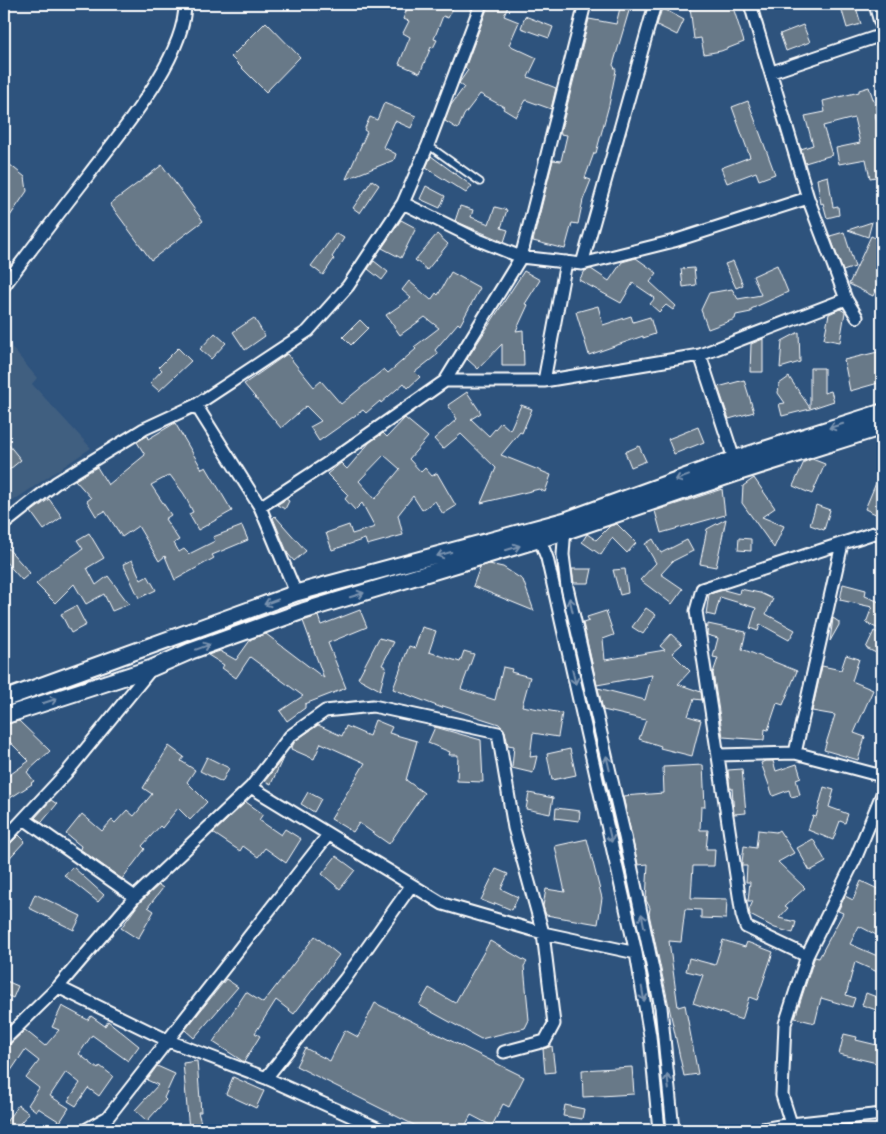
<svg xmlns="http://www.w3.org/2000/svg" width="886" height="1134" viewBox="0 0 886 1134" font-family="Caveat,sans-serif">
  <rect width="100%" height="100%" fill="#2e537d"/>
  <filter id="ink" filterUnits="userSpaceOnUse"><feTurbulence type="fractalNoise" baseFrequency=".02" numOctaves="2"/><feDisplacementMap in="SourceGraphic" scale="10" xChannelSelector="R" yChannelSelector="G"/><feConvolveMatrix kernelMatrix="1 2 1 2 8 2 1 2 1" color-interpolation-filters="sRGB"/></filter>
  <g filter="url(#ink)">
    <path fill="#3f5e80" d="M4,338L37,378L32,384L91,448L4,507Z"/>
    <path fill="#687988" stroke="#fff" fill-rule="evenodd" d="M423,4H455L448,18L443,16L434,39L437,40L433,48L431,47L420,73L399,64L410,37L403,33L409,21L403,19L408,6L420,10Z
      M491,4H509L504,16L519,22L509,45L537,58L528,77L556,88L551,109L526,100L516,117L503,109L504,107L480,94L464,115L458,129L445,121L451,105L464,87L459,83L468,70L465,68L487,9Z
      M621,4H631L613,65L616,70L609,105L596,153H594L585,178L591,180L583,200L578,224L572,223L565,249L533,241L553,160L561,161L567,135L560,134L589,19L616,24Z
      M716,4H732L744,42L721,51L704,54L701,38L694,39L690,7Z
      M840,4H855L861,24L847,28Z
      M662,8L684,20L677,35L657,25Z
      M525,16L553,27L549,38L521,28Z
      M266,22L300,57L266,92L231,57Z
      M803,25L810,42L786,51L780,34Z
      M869,87L878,113L875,114L882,143V176L870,178L866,159L839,164L836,148L860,143L854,118L823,126L832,155L805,163L801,149L813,145L805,116L825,112L823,101L859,92V90Z
      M748,101L775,174L759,180L756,172L727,183L721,168L750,157L732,107Z
      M384,103L416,116L411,128L395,121L383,147L396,154L394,160L346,179L367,132L364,130L370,117L377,120Z
      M431,156L472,186L466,193L426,168Z
      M4,160L25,177L27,191L4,225Z
      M162,165L203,221L151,260L110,204Z
      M828,176L833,207L838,206L839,215L827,218L823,203L821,204L817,179Z
      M372,180L379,185L360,213L353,208Z
      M426,186L445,196L440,208L420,199Z
      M460,206L473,210L471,217L489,224L495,207L507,210L501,228L508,230L504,242L455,221Z
      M401,220L416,228L401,258L382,248Z
      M872,222L868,237L848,230Z
      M844,232L855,267L843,271L830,236Z
      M336,233L344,238L332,257L334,259L323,275L311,266Z
      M437,234L448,244L427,270L415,260Z
      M871,236L882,241V276L873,296L849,284Z
      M636,258L657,273L650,282L676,306L673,310L666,305L659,312L650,304L655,298L633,283L621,303L579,280L585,271L591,269L609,281L622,262Z
      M374,261L388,272L382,280L368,269Z
      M733,261L743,285L736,288L725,264Z
      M777,265L788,292L751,309V312L736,315L735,319L708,329L701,310L709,293L732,289L738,299L761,295L753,276Z
      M694,268L696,285L683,287L681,269Z
      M524,271L540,280L525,304L528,305L516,331L523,330L524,366H502V344L478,369L467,359Z
      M451,272L480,288L460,325L458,323L435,350L438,354L415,372L420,377L408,388L404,383L381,403L380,401L366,413L363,410L319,441L310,427L321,421L306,406L281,428L244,384L287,354L314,387L321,381L341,404L384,369L388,373L416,349L414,347L439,328L425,317L400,335L386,315L411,298L402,290L409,281L431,300L436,293L438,295Z
      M598,306L603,325L631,316L633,322L650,317L655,334L643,338V336L589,355L576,312Z
      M840,309L845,312L840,342L824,339L829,314Z
      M254,318L265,336L245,350L233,332Z
      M360,320L368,328L351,345L343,337Z
      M799,332L800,362L780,368L782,341Z
      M215,333L226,343L211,359L200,349Z
      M763,339V372H750L751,344Z
      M178,348L191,361L159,391L150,383L162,370L159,367Z
      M882,351V382L850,391L844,360Z
      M810,368H824V393L831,391L834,401L810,409L782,416L779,404L785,403L778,393L779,384L789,377L810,408Z
      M744,380L754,412L729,419L718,387Z
      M467,392L481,413L471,419L489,436L501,422L510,430L521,405L532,409L522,433L520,432L501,455L551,475L545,492L539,489L481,503L496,468L461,434L443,449L434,439L457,419L448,405Z
      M405,418L428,437L409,459L421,472L425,468L432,476L437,473L456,506L443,514L435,501L422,510L413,496L398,515L403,535L367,545L365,539L332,550L326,533L349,525L352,534L375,527L362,503L355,510L345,499L348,495L327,474L341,463L347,469L370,442L383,433L387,437ZM384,455L400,469L375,499L359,481Z
      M175,423L202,469L206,467L232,511L198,530L189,514L193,512L184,494L170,475L151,485L171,515L165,519L179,540L174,543L179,552L184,549L189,554L215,541L213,537L242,526L248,540L212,555L214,558L175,580L165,556L159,561L138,526L122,537L105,511L96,516L87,501L91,498L75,480L97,467L108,485L145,455L137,442L147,436L148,439Z
      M698,427L704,442L674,454L668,439Z
      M4,439L21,460L4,474Z
      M639,446L646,461L631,467L625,452Z
      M812,459L825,464L812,494L793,486L804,462Z
      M882,469V517L865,509Z
      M754,478L775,508L762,517L784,526L774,548L742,503L743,486Z
      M722,489L725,515L661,533L655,511Z
      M49,499L62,517L44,530L31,512Z
      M286,499L289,501L285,509L277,505Z
      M816,505L830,510L824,530L810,525Z
      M275,516L306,551L294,561L288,554L273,518Z
      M726,519L716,567L700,564L707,529Z
      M617,524L636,543L627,553L612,538L601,555L582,542L587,534L596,540L610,526Z
      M89,533L104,558L87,568L96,585L108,576L129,604L112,611L104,594L86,604L74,584L55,603L36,584L51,570L83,549L77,540Z
      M739,538L751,539V551L738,550Z
      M653,539L661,553L687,540L693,551L673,561L661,574L683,589L672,604L640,580L656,563L645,544Z
      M4,544L30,573L22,580L4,560Z
      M132,560L141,580L148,576L156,590L139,598L123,564Z
      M489,564L503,567L523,580L534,611L473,586L480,567Z
      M572,569H592L589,583H574Z
      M625,569L628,593L620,595L613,570Z
      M843,584L866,590L865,596L882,603V621L879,629L866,623L872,607L840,600Z
      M740,589L760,593L773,599L766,614L795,630L789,640L760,624L758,631L750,628L756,608L720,597L715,616L706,614L709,594L724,590L739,594Z
      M76,606L86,625L71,633L61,614Z
      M646,608L656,615L643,634L632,627Z
      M360,610L367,627L328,643L346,688L305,704V708L287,721L280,711L303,696L250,657L236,678L222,668L224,665L208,655L220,651L236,660L251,639L266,634L324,678L303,621L318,616L321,625Z
      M606,611L614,635L603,639L605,660L665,650L660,646L671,634L682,644L672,653L690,671L678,684L701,692L702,700L694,699L688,716L701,720L692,756L660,748L661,746L639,739L646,720L603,710L598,688L645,700L652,675L597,685L583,623L589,621L587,617Z
      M833,618L839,622V625L830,641Z
      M708,624L746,632L742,649L797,671L783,705L777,703L768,730L765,729L764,740L723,737L713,673L718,658L713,657L718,638L707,635Z
      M422,627L436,631L429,652L460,662L464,651L474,654L461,689L495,700L503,667L512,669L511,672L530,677L522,706L562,713L558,737L533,733L530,757L537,756L533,773L512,768L514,746L508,745L505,731L499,724L443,706L442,708L393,689L409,646L415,648Z
      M874,631L882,635V656L866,648Z
      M379,638L394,642L382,665L386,667L380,690L358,678Z
      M846,655L859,659L852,681L873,690L854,733L865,737L858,760L824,750L835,715L812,711L822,666L841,670Z
      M375,720L392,727L389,733L417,741L406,780L424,793L389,844L359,823L353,832L331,819L365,763L321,743L314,759L291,749L295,741L318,725L342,736L346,726L369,736Z
      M19,721L50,751L27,772L34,781L31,783L32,784L4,802V779L29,761L4,736V725Z
      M435,727L481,740L483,782L457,781L458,755H449L450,752L428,743Z
      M169,746L184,757L181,761L195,770L187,782L207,802L190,820L178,808L162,828L160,826L142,846L145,849L122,879L80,849L81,846L66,834L82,814L102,831L112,820L115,823L127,810L134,816L152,794L143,788Z
      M570,749L576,775L552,780L547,754Z
      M207,757L229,768L222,782L200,771Z
      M283,758L271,784L265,781Z
      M765,761H773L776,771L797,764L801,777L796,779L800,795L791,797L789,790L773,796L761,763Z
      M703,765L705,807H701L700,830H708L706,849H715L714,866H693L691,898L727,899L726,919L701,918V910L685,909L681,942L669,941L678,1007L685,1005L698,1074L684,1076L649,914L650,908L646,900L648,864L638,865L623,796L664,793L663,767Z
      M742,769L746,813L734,814L732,788L730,789L728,770Z
      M824,787L834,790L829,807L848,814L845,823L840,821L833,840L808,830L813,816L816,817Z
      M308,792L321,799L314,812L301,804Z
      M529,793L553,798L550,814L526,809Z
      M51,800L57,804L42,822L35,818Z
      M246,802L263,814L259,820L281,835L285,829L301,839L286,863L265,848L258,857L243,846L240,851L213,833Z
      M556,808L580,811L579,821L555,818Z
      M758,830L776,832L779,830L794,853L778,862L805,888L785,906L788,908L779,918L796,922L793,933L775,928L750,915L749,910L753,901H748L750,882H746L747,866H742V862L744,846L756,848Z
      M19,835L25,841L4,864V847L9,845Z
      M587,839L602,898L598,924L546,915L543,906L546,889L565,892L555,846Z
      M813,839L826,862L810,871L797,848Z
      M336,856L355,870L340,889L322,874Z
      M73,867L104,895L98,902L64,875Z
      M496,869L508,874L501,889L518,897L512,910L495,903L494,905L481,900Z
      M861,881L882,891V938L859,926L850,944L882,958V974L855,962L846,995L855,998L852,1007L821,998L815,1023L795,1018L814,959L815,957L819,958L843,913L838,911L845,896L853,900Z
      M159,885L163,888L148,907L154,911L138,939L121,928L140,902Z
      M35,894L81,916L74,930L29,908Z
      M315,936L339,955L294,1014L276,1000L255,1033L260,1036L244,1062L213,1042L246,992L263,1003Z
      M723,940L745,947L747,942L773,952L757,1000L749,997L742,1020L693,1003L703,975L686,971L689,958L715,965Z
      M490,941L527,962L524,966L529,1020L525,1028L481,1039L419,1005L429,988L455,1003Z
      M226,979L238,987L194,1038L185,1030Z
      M4,980L18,986L13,998L4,994Z
      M866,993L882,999V1012L862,1005Z
      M375,1003L524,1077L509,1107L503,1104L492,1126L471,1115L463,1130H424L296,1066L305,1048L330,1061L345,1030L358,1037Z
      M62,1006L88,1020L91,1016L105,1026L108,1021L139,1046L128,1061L92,1035L79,1054L98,1069L100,1066L113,1076L99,1096L88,1088L76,1106L68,1101L80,1083L66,1072L50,1096L69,1108L60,1122L38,1108L36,1111L28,1105L39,1088L26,1078L39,1061L25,1050L4,1081V1047L9,1045L25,1030L45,1046L59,1030L52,1027Z
      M844,1034L857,1037L856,1040L881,1046L877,1063L839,1054Z
      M552,1046L555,1072L545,1073L543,1049Z
      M197,1061L201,1112H198L203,1130H189L183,1063Z
      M157,1066L175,1074L164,1098L166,1100L147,1121L135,1110L158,1085L147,1080Z
      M632,1067L634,1094L583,1097L582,1070Z
      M233,1077L264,1091L256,1108L226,1094Z
      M18,1105L29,1113L14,1130H4V1125Z
      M565,1105L584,1109L582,1119L563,1116Z"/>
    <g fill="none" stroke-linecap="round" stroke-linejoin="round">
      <g stroke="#fff" stroke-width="9">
        <path id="lane" d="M428,145L480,182"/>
      </g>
      <g stroke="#fff" stroke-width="15">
        <path id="street" d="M750,4L808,198L846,299L857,317
          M772,72L882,35
          M403,203L476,239L521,257L582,264L674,241L808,198
          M582,264L655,4
          M4,286C31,249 59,213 87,177C119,134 185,59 185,4
          M700,355L734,459
          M445,381H544L700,355L846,299
          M544,381L566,262
          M196,405L260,507L296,593
          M260,507L329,462L445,381L521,257L585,4
          M4,524L56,483L144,429L196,405L308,331L348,286L403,203L428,145L481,4
          M565,526L563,555L567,587L625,837L661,1007L673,1130
          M535,534L540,540L547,558L636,953L650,1036L659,1130
          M795,753L842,544
          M718,755L795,753L882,776
          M251,787L443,904L543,933L636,953
          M24,819L135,897
          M4,840L68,771L152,668
          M807,956L746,927L742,915L696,611L702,589L874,533L882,535
          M58,987L169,1041L266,1078L382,1130
          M4,1040L58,987L135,897L251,787L290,736L325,711L373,706L498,733L514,828L543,933L554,1024L545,1041L504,1052
          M266,1078L345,979L411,886
          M85,1130L108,1117L328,835
          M756,1130L791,1124L882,1114
          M793,1130L782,1095L785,1024L807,956L856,857L882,794"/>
      </g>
      <g stroke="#fff" stroke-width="19">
        <path id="secondary" d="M877,4L882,22
          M4,699L296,593L566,520L734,459L882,412
          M4,716L152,668L191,651L303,611L564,532L740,472L882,427"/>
      </g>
      <use href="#lane" stroke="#1f4a7a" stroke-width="5.5"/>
      <use href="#street" stroke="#1f4a7a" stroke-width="11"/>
      <use href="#secondary" stroke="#1f4a7a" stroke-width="15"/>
    </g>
    <defs><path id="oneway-shaft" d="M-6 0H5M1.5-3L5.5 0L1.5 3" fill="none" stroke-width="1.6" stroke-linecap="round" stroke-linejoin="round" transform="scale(1.25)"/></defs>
    <g stroke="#7992af">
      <use href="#oneway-shaft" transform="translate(836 426) rotate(163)"/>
      <use href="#oneway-shaft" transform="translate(682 478) rotate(160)"/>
      <use href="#oneway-shaft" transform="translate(513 548) rotate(-17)"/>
      <use href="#oneway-shaft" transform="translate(444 554) rotate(165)"/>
      <use href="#oneway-shaft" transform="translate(357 595) rotate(-17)"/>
      <use href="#oneway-shaft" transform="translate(271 602) rotate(160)"/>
      <use href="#oneway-shaft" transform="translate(571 605) rotate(-103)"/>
      <use href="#oneway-shaft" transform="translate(203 647) rotate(-20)"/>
      <use href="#oneway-shaft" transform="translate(574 677) rotate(77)"/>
      <use href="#oneway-shaft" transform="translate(50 701) rotate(-18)"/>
      <use href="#oneway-shaft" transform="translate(608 763) rotate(-103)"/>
      <use href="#oneway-shaft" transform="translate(610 835) rotate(77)"/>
      <use href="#oneway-shaft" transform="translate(643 921) rotate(-102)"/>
      <use href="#oneway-shaft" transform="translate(643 994) rotate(80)"/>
      <use href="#oneway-shaft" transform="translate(668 1082) rotate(-96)"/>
    </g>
  </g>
  <rect width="886" height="1134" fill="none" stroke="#1f4a7a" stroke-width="20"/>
  <rect x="10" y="10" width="866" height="1114" fill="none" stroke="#fff" stroke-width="2" filter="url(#ink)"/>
</svg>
